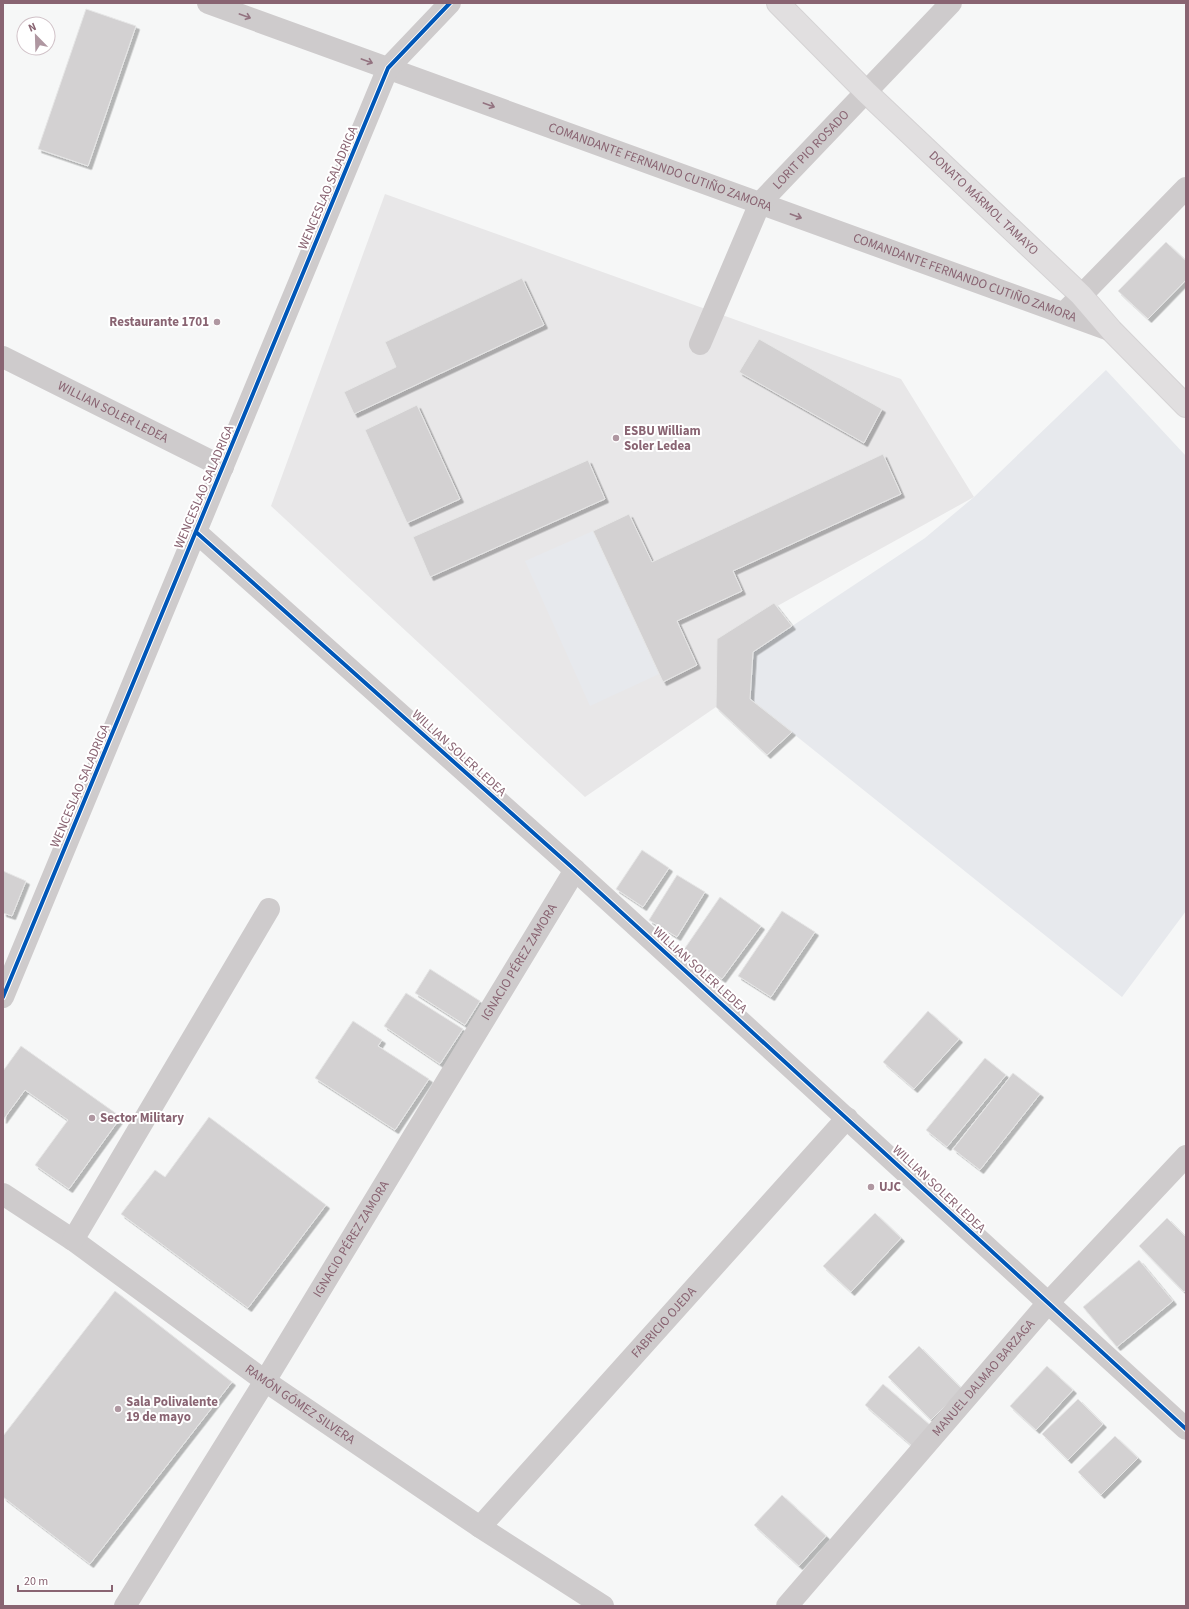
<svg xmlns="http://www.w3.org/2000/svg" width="1189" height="1609" viewBox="0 0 1189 1609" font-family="'Source Sans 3',sans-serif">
  <defs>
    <filter id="shadow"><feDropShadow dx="3.5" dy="3.5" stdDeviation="0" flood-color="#0004"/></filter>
  </defs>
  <rect width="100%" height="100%" fill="#f6f7f7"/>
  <path fill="#e8e7e8" d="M385,194L901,379L974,497L718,639L716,707L585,797L271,506Z"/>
  <path fill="#e7e9ed" d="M1106,370L1186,456V911L1122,997L750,699L753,652L925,538L974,497Z
    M593,531L659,674L590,706L525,561Z"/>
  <path fill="#d3d1d2" stroke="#e6e6e6" filter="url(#shadow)" d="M86,9L136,26L88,166L38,149Z
    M1166,242L1186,261V280L1148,319L1118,291Z
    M522,278L544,325L354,414L344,392L396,367L385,342Z
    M759,339L882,409L864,443L739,372Z
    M417,405L460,499L407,523L365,430Z
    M883,454L901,494L733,571L742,591L677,621L697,665L663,682L593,531L629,514L652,562Z
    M588,460L605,499L430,577L413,537Z
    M774,603L792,626L753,652L750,699L792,732L767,755L716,707L717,639Z
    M642,850L669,868L643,907L616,889Z
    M3,871L26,881L12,916L3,913Z
    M677,875L705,892L677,937L649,920Z
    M720,897L761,926L722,979L683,951Z
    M782,911L815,932L771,997L738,976Z
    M430,969L480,1001L465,1025L415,993Z
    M406,993L463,1029L440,1064L384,1026Z
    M928,1011L959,1039L914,1089L883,1062Z
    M353,1021L382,1040L378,1046L429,1079L395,1130L315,1078Z
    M21,1046L121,1117L69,1189L35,1165L68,1120L25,1090L3,1120V1071Z
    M985,1058L1006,1075L947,1147L926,1130Z
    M1013,1073L1040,1094L980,1170L953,1149Z
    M209,1117L326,1205L248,1308L121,1214L155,1170L165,1177Z
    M875,1213L901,1238L851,1292L823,1266Z
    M1167,1218L1186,1237V1290L1184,1292L1139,1246Z
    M1139,1260L1173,1301L1117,1347L1083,1307Z
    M115,1291L232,1382L90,1564L3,1497V1436Z
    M919,1346L962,1389L931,1420L888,1377Z
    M1047,1366L1073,1390L1036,1430L1010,1406Z
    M883,1384L930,1425L912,1446L865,1405Z
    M1078,1399L1103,1424L1068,1460L1042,1434Z
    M1115,1436L1138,1458L1101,1495L1078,1472Z
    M782,1495L826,1536L799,1566L754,1525Z"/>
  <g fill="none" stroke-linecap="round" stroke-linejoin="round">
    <g stroke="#d5d3d4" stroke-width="24">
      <g id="major">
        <path id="s8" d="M778,3L866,92L1081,295L1112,331L1186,406"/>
      </g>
    </g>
    <g stroke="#cecbcc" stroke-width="22">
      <path id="s1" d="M208,3L1112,331"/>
      <path d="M1068,309L1186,188"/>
      <path id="s2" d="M700,344L760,203L951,3"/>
      <path id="s3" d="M3,357L223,467"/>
      <path d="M196,532L575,870L1186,1429"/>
      <path d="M3,997L388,68L450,3"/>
      <path id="s4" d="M3,1194L73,1240L265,1381L480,1527L603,1606"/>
      <path d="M73,1240L269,909"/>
      <path id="s5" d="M480,1527L847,1118"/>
      <path id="s6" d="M125,1606L265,1381L575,870"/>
      <path id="s7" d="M787,1606L1048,1303L1186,1156"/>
    </g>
    <use href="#major" stroke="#e1dfe0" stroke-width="22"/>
    <g stroke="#fff" stroke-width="6">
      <path id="cycleway" d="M196,532L575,870L1186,1429
        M3,997L388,68L450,3"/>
    </g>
    <use href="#cycleway" stroke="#0057b8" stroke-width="4"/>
  </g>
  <defs><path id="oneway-shaft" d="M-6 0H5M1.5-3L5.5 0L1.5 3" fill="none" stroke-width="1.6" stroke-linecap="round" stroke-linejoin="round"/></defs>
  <g stroke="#937380">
    <use href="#oneway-shaft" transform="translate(245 16) rotate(20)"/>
    <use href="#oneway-shaft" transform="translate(367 61) rotate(20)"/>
    <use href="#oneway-shaft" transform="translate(489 105) rotate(20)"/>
    <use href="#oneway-shaft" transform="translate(796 216) rotate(20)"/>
  </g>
  <g fill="#af97a1" stroke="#fff" stroke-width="1.5">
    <circle cx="217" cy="322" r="4"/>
    <circle cx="616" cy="438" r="4"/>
    <circle cx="92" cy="1118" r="4"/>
    <circle cx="871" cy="1187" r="4"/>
    <circle cx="118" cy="1409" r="4"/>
  </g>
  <g text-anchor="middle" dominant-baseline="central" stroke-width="4" stroke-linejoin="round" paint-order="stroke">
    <g font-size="13" fill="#896472" stroke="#fff">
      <text stroke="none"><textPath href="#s2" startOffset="227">LORIT PIO ROSADO</textPath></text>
      <text stroke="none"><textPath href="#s1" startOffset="481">COMANDANTE FERNANDO CUTIÑO ZAMORA</textPath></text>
      <text transform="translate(328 188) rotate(-67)">WENCESLAO SALADRIGA</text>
      <text stroke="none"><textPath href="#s8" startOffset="287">DONATO MÁRMOL TAMAYO</textPath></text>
      <text stroke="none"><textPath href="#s1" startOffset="805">COMANDANTE FERNANDO CUTIÑO ZAMORA</textPath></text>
      <text stroke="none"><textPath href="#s3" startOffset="123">WILLIAN SOLER LEDEA</textPath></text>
      <text transform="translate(204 487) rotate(-67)">WENCESLAO SALADRIGA</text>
      <text transform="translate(459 753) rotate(42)">WILLIAN SOLER LEDEA</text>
      <text transform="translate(80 786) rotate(-67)">WENCESLAO SALADRIGA</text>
      <text stroke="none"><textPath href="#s6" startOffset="755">IGNACIO PÉREZ ZAMORA</textPath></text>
      <text transform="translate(700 970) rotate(42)">WILLIAN SOLER LEDEA</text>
      <text transform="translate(939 1189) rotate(43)">WILLIAN SOLER LEDEA</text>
      <text stroke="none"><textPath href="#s6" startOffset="431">IGNACIO PÉREZ ZAMORA</textPath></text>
      <text stroke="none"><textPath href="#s5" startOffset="275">FABRICIO OJEDA</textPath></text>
      <text stroke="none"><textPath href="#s7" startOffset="301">MANUEL DALMAO BARZAGA</textPath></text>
      <text stroke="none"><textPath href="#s4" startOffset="364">RAMÓN GÓMEZ SILVERA</textPath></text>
    </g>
    <g font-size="13" font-weight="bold" fill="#896472" stroke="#fff" text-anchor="start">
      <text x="209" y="322" text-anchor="end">Restaurante 1701</text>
      <text x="624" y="431">ESBU William<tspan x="624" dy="15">Soler Ledea</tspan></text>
      <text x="100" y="1118">Sector Military</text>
      <text x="879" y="1187">UJC</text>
      <text x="126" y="1402">Sala Polivalente<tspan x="126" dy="15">19 de mayo</tspan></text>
    </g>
  </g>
  <rect width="1189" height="1609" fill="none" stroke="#896472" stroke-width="8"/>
  <g transform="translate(36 36) rotate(337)"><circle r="19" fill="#ffffff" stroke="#d0c1c7"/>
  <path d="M0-3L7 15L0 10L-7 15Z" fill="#af97a1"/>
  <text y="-6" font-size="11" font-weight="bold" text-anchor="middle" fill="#896472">N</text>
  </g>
  <path d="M18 1585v6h94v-6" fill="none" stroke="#896472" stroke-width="2"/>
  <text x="24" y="1585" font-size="12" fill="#896472" stroke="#ffffff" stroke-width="3" paint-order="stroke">20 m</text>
</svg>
